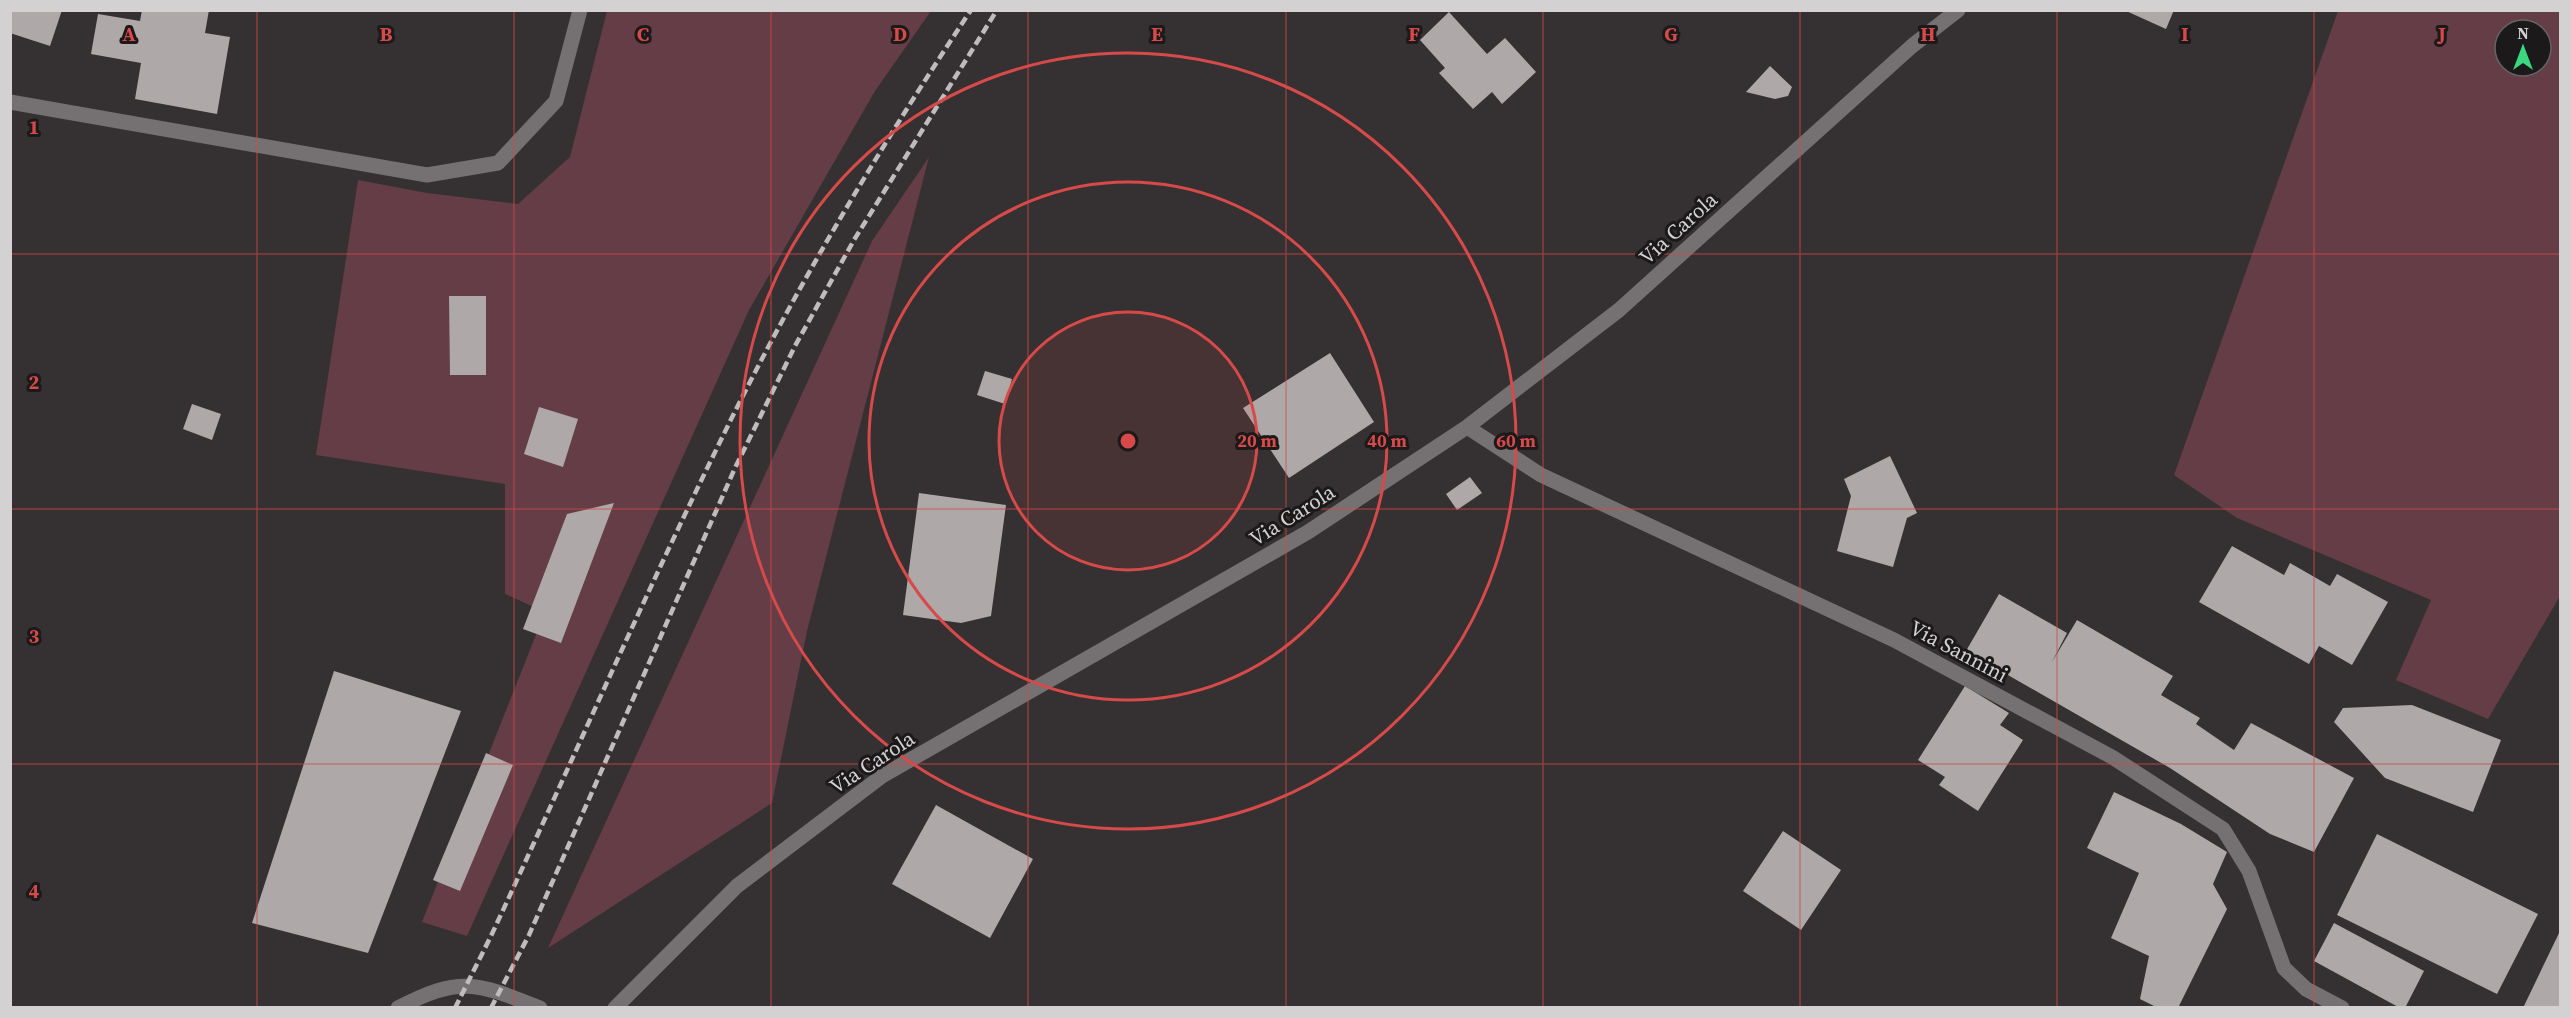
<svg xmlns="http://www.w3.org/2000/svg" width="2571" height="1018" viewBox="0 0 2571 1018" font-family="'Source Serif 4',serif">
  <rect width="100%" height="100%" fill="#353031"/>
  <path fill="#643d47" fill-rule="evenodd" d="M607,11H931L875,91L749,310L467,936L422,922L545,612L505,594V484L316,455L358,180L427,193L518,204L570,157Z
    M2338,11H2560V596L2488,719L2396,680L2431,600L2237,518L2174,475ZM2505,30H2541V66H2505Z
    M929,157L807,631L772,803L548,948L872,241Z"/>
  <path fill="#aea8a9" d="M10,10H62L50,46L10,33Z
    M142,10H209L205,33L230,37L217,114L135,99L141,63L91,54L98,14L140,21Z
    M2124,10H2174L2166,29Z
    M1449,12L1487,54L1505,38L1536,72L1502,104L1492,92L1473,109L1439,73L1445,68L1420,40Z
    M1770,66L1792,87L1788,96L1775,99L1746,92Z
    M449,296H486V375H450Z
    M1330,353L1374,422L1289,478L1243,408Z
    M985,371L1012,379L1005,404L977,395Z
    M192,404L221,414L212,440L183,429Z
    M539,407L578,419L563,467L524,454Z
    M1890,456L1917,513L1907,518L1893,567L1837,551L1851,496L1844,479Z
    M1470,477L1482,493L1457,510L1446,494Z
    M919,493L1006,505L991,616L961,623L903,615Z
    M614,503L561,643L523,629L567,514Z
    M2232,546L2284,575L2290,563L2330,586L2337,574L2388,602L2352,665L2319,646L2309,664L2199,602Z
    M1999,594L2067,633L2052,662L2077,620L2173,676L2161,695L2200,718L2196,724L2234,750L2251,723L2354,778L2314,852L2270,834L2170,768L1966,651Z
    M334,671L461,711L368,953L252,923Z
    M1965,686L2009,713L2000,725L2023,740L1978,811L1939,785L1945,777L1918,760Z
    M2412,705L2501,740L2473,812L2385,778L2334,722L2343,708Z
    M486,753L513,765L460,891L433,880Z
    M2114,792L2181,824L2227,852L2213,884L2227,909L2178,1008H2158L2140,999L2149,956L2111,938L2139,873L2087,848Z
    M936,805L1033,859L990,938L892,884Z
    M1783,831L1841,870L1801,930L1743,891Z
    M2377,834L2538,914L2497,994L2337,915Z
    M2334,923L2424,971L2405,1008H2400L2314,961Z
    M2560,931V1008H2523Z"/>
  <g fill="none" stroke-linecap="round" stroke-linejoin="round">
    <path stroke="#757071" stroke-width="15" d="M10,102L427,175L498,163L556,101L580,10
      M1467,427L1541,475L1894,640L2112,757L2223,829L2249,871L2284,968L2306,989L2342,1008
      M398,1008C461,975 477,983 540,1008
      M615,1008L737,886L882,776L1308,532L1467,427L1619,310L1912,46L1958,10"/>
    <path stroke="#bfbcbd" stroke-width="4.5" stroke-dasharray="9 4.5" stroke-linecap="butt" d="M455,1008L491,936C567,773 639,607 718,446C791,295 878,150 971,10
      M491,1008L529,935L735,468L795,346L854,240L997,10"/>
  </g>
  <path fill="none" stroke="#d64a4a" stroke-width="1.5" stroke-opacity="0.55" d="M257,10V1008M514,10V1008M771,10V1008M1028,10V1008M1286,10V1008M1543,10V1008M1800,10V1008M2057,10V1008M2314,10V1008M10,254H2560M10,509H2560M10,764H2560"/>
  <circle cx="1128" cy="441" r="129" fill="#d64a4a" fill-opacity=".12"/>
  <g fill="none" stroke="#d64a4a" stroke-width="3">
    <circle cx="1128" cy="441" r="129"/>
    <circle cx="1128" cy="441" r="259"/>
    <circle cx="1128" cy="441" r="388"/>
  </g>
  <g text-anchor="middle" dominant-baseline="central" stroke-width="6" stroke-linejoin="round" paint-order="stroke">
    <g font-size="21" fill="#d4d1d2" stroke="#1b1919">
      <text transform="translate(1678 228) rotate(-42)">Via Carola</text>
      <text transform="translate(1292 515) rotate(-32)">Via Carola</text>
      <text transform="translate(1959 651) rotate(28)">Via Sannini</text>
      <text transform="translate(872 762) rotate(-33)">Via Carola</text>
    </g>
  </g>
  <g font-size="20" text-anchor="middle" font-weight="bold" fill="#d64a4a" stroke="#1b1919" stroke-width="6" stroke-linejoin="round" paint-order="stroke">
    <text x="129" y="41">A</text>
    <text x="386" y="41">B</text>
    <text x="643" y="41">C</text>
    <text x="900" y="41">D</text>
    <text x="1157" y="41">E</text>
    <text x="1414" y="41">F</text>
    <text x="1671" y="41">G</text>
    <text x="1928" y="41">H</text>
    <text x="2185" y="41">I</text>
    <text x="2442" y="41">J</text>
    <text x="34" y="134">1</text>
    <text x="34" y="389">2</text>
    <text x="34" y="643">3</text>
    <text x="34" y="898">4</text>
  </g>
  <circle cx="1128" cy="441" r="9" fill="#d64a4a" stroke="#1b1919" stroke-width="3"/>
  <g font-size="18" text-anchor="middle" font-weight="bold" fill="#d64a4a" stroke="#1b1919" stroke-width="6" stroke-linejoin="round" paint-order="stroke">
    <text x="1257" y="447">20 m</text>
    <text x="1387" y="447">40 m</text>
    <text x="1516" y="447">60 m</text>
  </g>
  <rect width="2571" height="1018" fill="none" stroke="#d4d1d2" stroke-width="24"/>
  <g transform="translate(2523 48)"><circle r="28" fill="#1b1919" stroke="#656363" stroke-width="1.5"/>
  <path d="M0-4.5L10 22L0 15L-10 22Z" fill="#3ad77f"/>
  <text y="-9" font-size="16" font-weight="bold" text-anchor="middle" fill="#d4d1d2">N</text>
  </g>
</svg>
